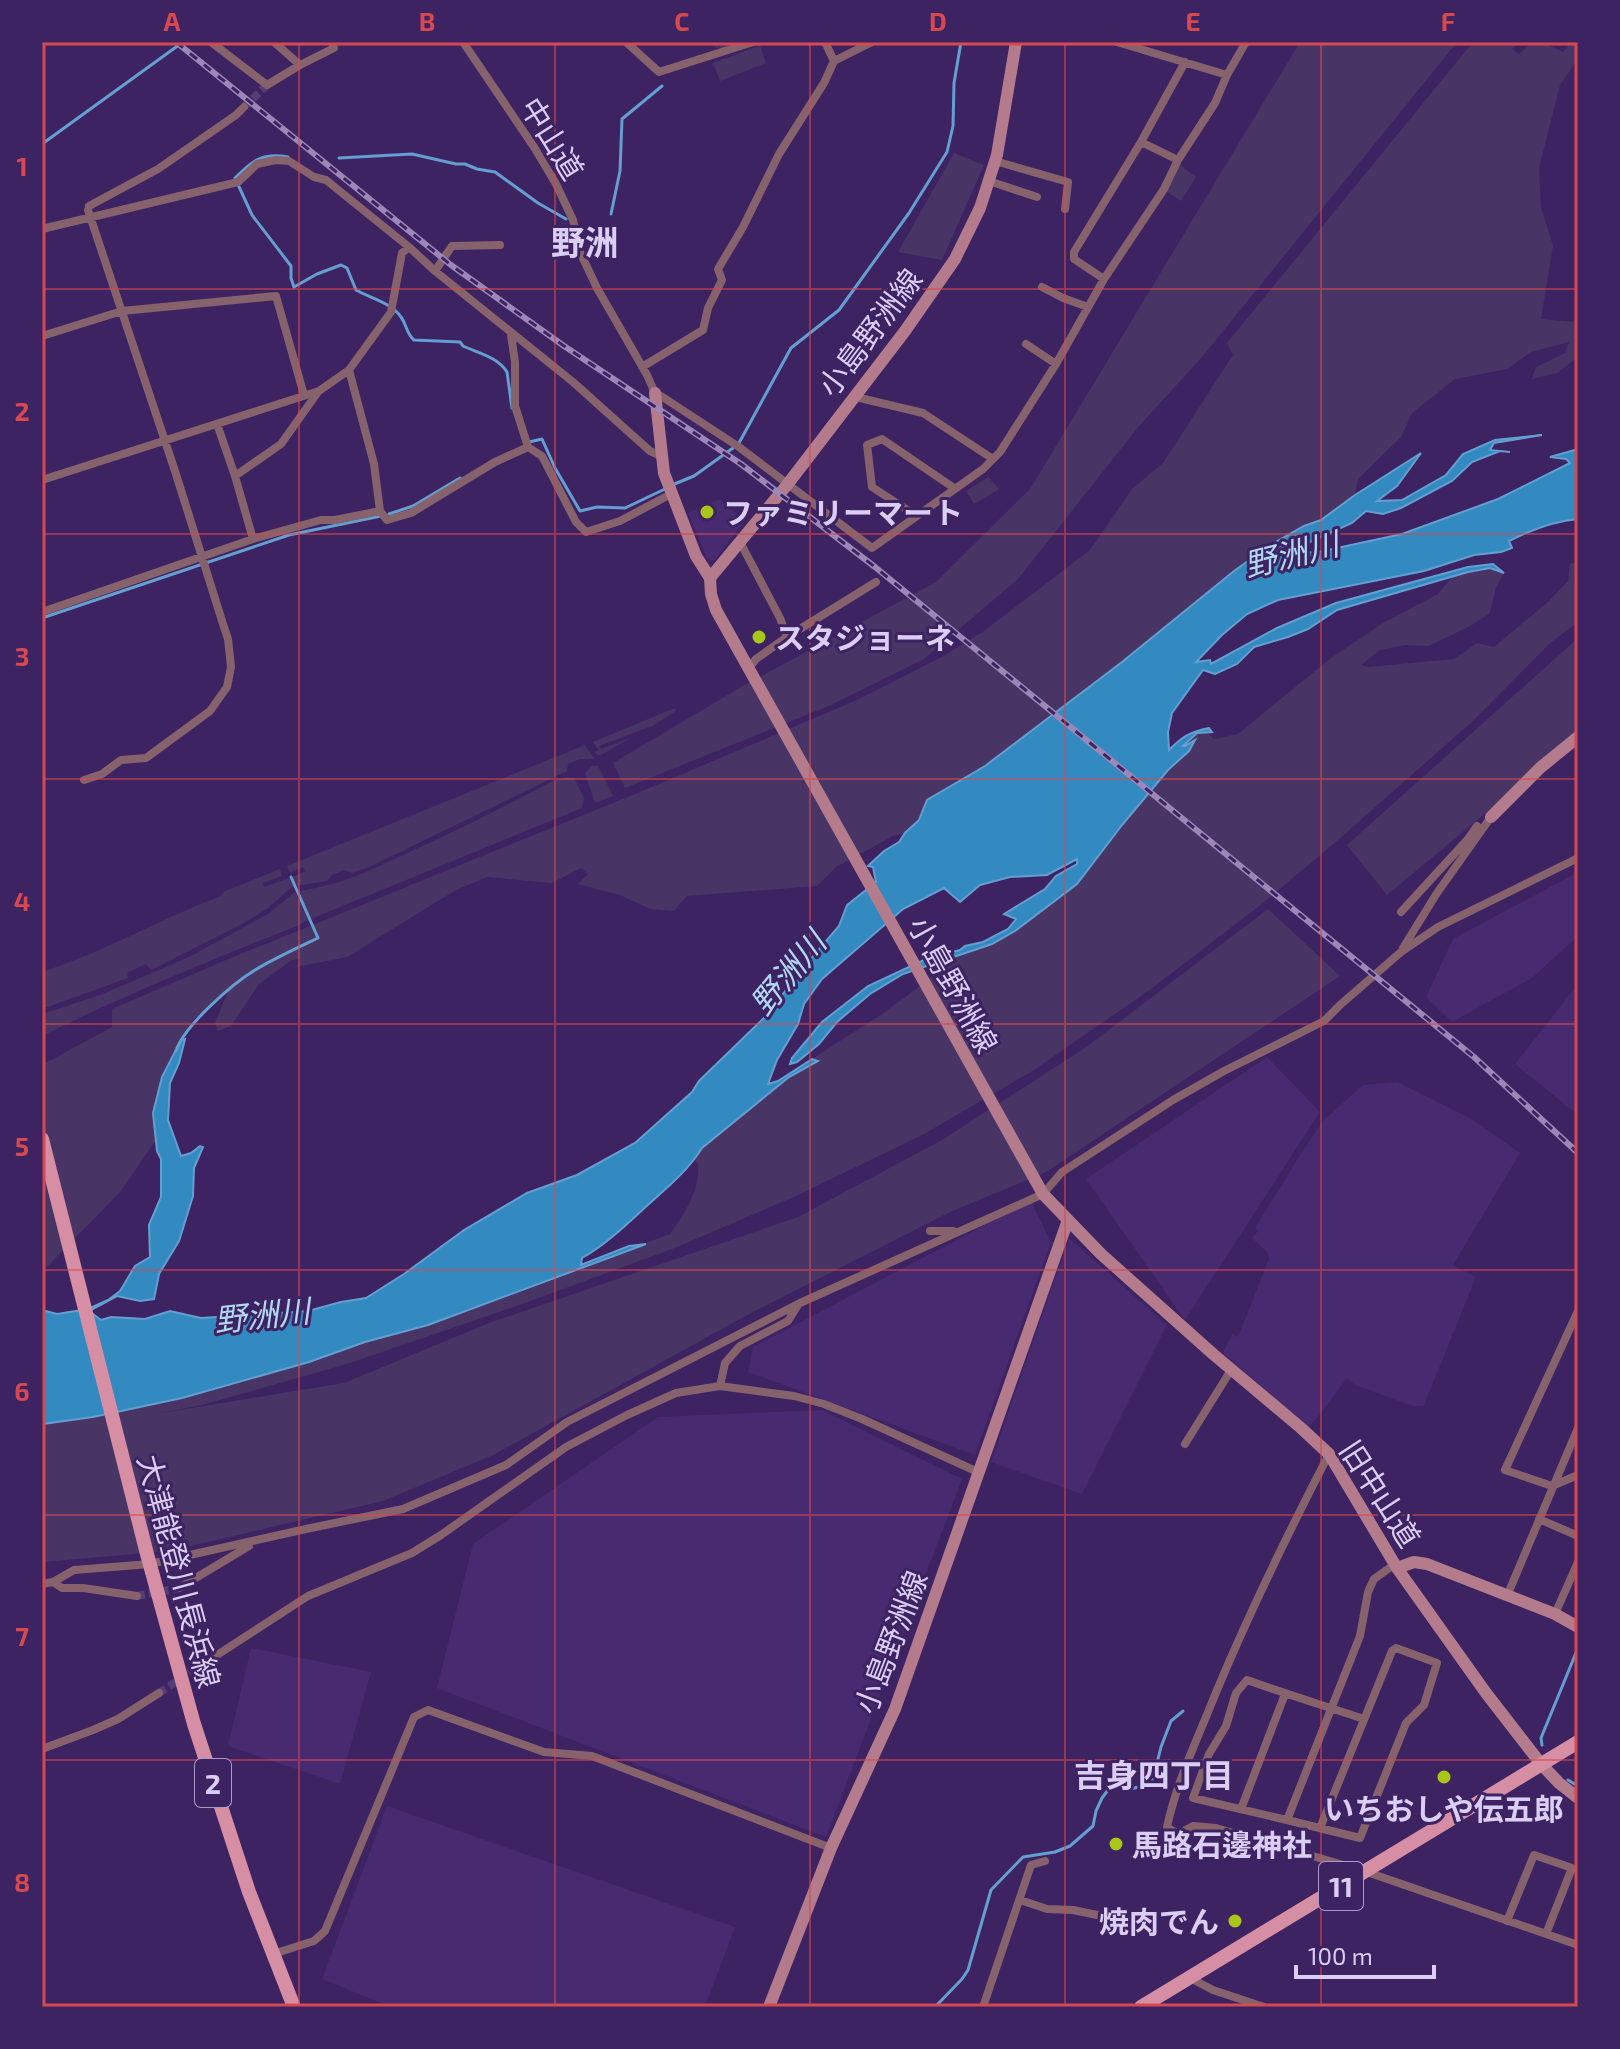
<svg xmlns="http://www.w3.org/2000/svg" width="1620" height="2049" viewBox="0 0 1620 2049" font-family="'Exo 2','Noto Sans JP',sans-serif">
  <rect width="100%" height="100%" fill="#3e2362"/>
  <path fill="#482a70" d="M719,499L745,521L714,561L707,559L688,513Z
    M1578,872V936L1532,978L1452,1022L1426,997L1453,939Z
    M1578,984V1115L1515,1064Z
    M1267,1057L1320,1112L1185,1320L1086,1179Z
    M1397,1082L1470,1118L1520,1153L1453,1265L1476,1277L1424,1405L1422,1406H1413L1355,1385L1347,1378L1317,1418L1307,1427L1223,1353L1232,1334L1238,1337L1269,1259L1268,1253L1252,1238L1258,1231L1255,1228L1300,1155L1323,1121L1363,1085Z
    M1031,1201L1051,1242L975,1455L748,1372L753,1347Z
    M1069,1238L1167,1325L1082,1494L991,1462Z
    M822,1410L962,1479L826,1837L437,1688L473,1544L658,1417Z
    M251,1648L371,1672L340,1784L228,1746Z
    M387,1806L735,1927L705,2007H391L322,1979Z"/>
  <path fill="#483566" d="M712,42H777L760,45L766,63L720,81L713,63L759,46L716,48Z
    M1300,42H1457L1203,356L1139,426L1018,579L924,659L831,705L625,788L613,763L741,687L936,582L1030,489Z
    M1473,42H1519L1512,49L1519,54L1533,42H1547L1550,46L1563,52L1572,42H1578V59L1560,85L1539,168L1541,207L1553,246L1541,319L1573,322L1578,317V357L1557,373L1532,379L1536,367L1565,353L1569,342L1531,352L1507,369L1455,379L1412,413L1401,437L1358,479L1355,495L1321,520L1304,526L1272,544L1234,571L1122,662L985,766L927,800L919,820L905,833L893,836L836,867L817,886L687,896L674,911L650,909L620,895L578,884L588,874L581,868L552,883L487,877L456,890L347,957L296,967L300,959L292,960L259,984L231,1026L218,1031L215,1023L228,992L192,1021L162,1077L153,1113L156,1140L120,1192L42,1272V1065L112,1027V1009L226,960L640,792L857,700L942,657L984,631L1090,550L1132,489L1163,463L1233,355L1227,343Z
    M954,153L984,165L942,260L898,252Z
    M1180,165L1196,177L1181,201L1164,190Z
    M988,477L999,489L974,504L966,491Z
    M1578,562V622L1549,644L1475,719L1338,840L1263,903L1151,989L1034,1070L924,1134L796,1196L672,1249L525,1303L347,1364L202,1405L162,1413L344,1383L489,1323L798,1217L942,1140L1085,1048L1268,909L1340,976L1046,1172L950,1212L751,1313L493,1455L383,1501L169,1551L42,1562V1424L93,1417L182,1398L309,1362L365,1342L428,1325L670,1234C685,1213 700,1191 698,1164L694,1160L702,1148L789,1077L817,1062L812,1059L882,1014L934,976L941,961L992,944L1015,931L1044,907L1122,825L1168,770L1189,751L1185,747H1182L1197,733H1208L1214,739L1238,734L1331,658L1383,623L1438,594L1453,576L1490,568L1504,573L1496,587L1490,613L1472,625L1429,646L1405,645L1380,650L1361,665L1368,667L1454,659L1477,643L1494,647L1548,602L1568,581L1570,564Z
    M1578,638V736L1387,895L1347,845Z
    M675,708L676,711L652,726L599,746L601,749L630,738L599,756L594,752L599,750L593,742Z
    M585,745L594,759H580L568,764L567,771L371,866L352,873L344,870L332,875L327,881L296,886L292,877L306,871L303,867L290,873L287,866Z
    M592,766H598L613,796L595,803L585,773Z
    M567,777L574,778L584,798L582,808L311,919L298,891C343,885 373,869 414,850C461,829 507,805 553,781Z
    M280,869L282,876L263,883L264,887L289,878L293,886L268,908L246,922L151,970L146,964L127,973L128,978L42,1009V972C104,952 160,919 221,896L223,892Z
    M295,892L308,920L297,926C211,960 125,995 42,1036V1014L100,995L189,957L268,914Z"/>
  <path fill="#328ac0" stroke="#659ed0" stroke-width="2" d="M1542,435L1494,443L1490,450L1510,452L1500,451L1472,462L1452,481L1401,508L1383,514L1366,511L1352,523L1301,546L1298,550L1314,553L1402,534L1498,499L1570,463L1566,459L1550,457L1578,449V519C1553,521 1531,530 1509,541L1512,548L1501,552L1474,555L1424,571L1278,600L1247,614L1222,635L1196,662L1210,660L1211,664L1277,628L1336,603L1468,567L1493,564L1504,573L1490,568L1468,572L1337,610L1308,629L1288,637L1254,647L1237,664L1215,674L1203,670L1172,713L1168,732L1169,750C1182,737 1189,732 1209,728L1212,732L1197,733L1183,746H1185L1195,740L1189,751L1168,770L1122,825L1077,884L1015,931L992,944L903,974L870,994L837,1022L819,1044L797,1062L790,1064L792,1058L822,1022L868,986L926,959L960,950L965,946L983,942L1008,929L1016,919L1004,914L1045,889L1056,876L1077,864V859L1047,875L1010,877L980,885L960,902L944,888L903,909L822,979L804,1004L798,1024L777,1060L768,1084L778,1081L812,1059L818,1061L789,1077L702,1148C689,1169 669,1186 650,1203C629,1222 607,1244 582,1258L581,1265L629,1246L646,1244L428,1325L365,1342L309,1362L182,1398L93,1417L42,1424V1310L57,1314L88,1309L108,1300L120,1291L135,1266L150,1257L149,1225L161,1197V1159L157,1151L153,1113L162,1077L181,1040L185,1039L179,1063L170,1083L168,1120L181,1156L191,1153L200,1146L203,1147L194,1168L193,1196L179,1241L159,1274L154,1299L140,1301L117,1296L89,1311L101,1320L111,1317L145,1319L170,1311L201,1318L308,1311L341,1302L366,1298L404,1274L464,1230L527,1193L577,1175L635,1143L692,1092L699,1081L769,1013L796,976L839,926L847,905L876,882L873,867L868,866L884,851L899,842L905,833L919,820L927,800L985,766L1122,662L1234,571L1272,544L1304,526L1321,520L1355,495L1421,453L1397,486L1377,501L1402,500L1446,475L1463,454L1495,440Z"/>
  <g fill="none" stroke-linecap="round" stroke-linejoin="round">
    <path stroke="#659ed0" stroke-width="3" d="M42,144L183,42
      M288,157C262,152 252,161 235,178L252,215L291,266V278L294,287L317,274L341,265L347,268L356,290C370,298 392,303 401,317C407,325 406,333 414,340L460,342L463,346C478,353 498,357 507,372L512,408
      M339,158L412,154L456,164H465L477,169L495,172L538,203L566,219
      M611,214L620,171L622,119L662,86
      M529,442L542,439L555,468L580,511L597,507L625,508L665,489
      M739,443L791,348L839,310L909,213L947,152L953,126L954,83L961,42
      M672,485L694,476L733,448
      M389,514L413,506L460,478
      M42,618L289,535L381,516
      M176,1051C184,1026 232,984 255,970C275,958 297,948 318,938L291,877
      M1542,1745L1541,1738L1578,1648
      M1568,1780L1578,1786
      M935,2007L962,1979L968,1970L991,1890L1023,1857L1055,1852L1070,1846L1093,1826L1096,1811L1102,1798L1111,1786L1131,1789L1145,1785L1153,1779L1161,1747L1171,1721L1183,1711"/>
    <path stroke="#563d78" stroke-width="8" stroke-dasharray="8 4" stroke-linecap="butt" d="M244,107L267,85
      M137,1596L179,1588
      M159,1693L197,1668"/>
    <path stroke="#86626c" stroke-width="8" d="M211,42L267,85L300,65L334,48L332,42
      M274,42L300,65
      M463,42L534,147L556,184L573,220L580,252L597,288L647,375L655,393L661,396L739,447L872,548L983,469L1000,452L1056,364L1104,279L1164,189L1178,160L1215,103L1227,75L1246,42
      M626,42L659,72L753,42
      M825,42L834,61
      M1117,42L1227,75
      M1141,142L1178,160
      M995,161L1068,182L1065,209
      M989,181L1037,197
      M89,206L158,169L236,115L244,107
      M42,229L238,182L257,164L276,160L289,161L314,177L326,180L409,247
      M435,271L452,246L500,245
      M1104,279L1074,259V252L1141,142L1185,62
      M1042,287L1063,298L1088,307
      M511,335L515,362V406L528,447L542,456L576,522L586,532L620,521L671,494
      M42,336L122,311L276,296L304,395
      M1026,344L1056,364
      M642,367L703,330L708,308L722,280L718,269L743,227L779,154L824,83L834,61L872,42
      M349,370L374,464L380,511L387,520L411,513L495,462L528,447
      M855,394L860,398L923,413L993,459
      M217,424L235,476L253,539
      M235,476L281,444L318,392
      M42,480L319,391L349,370L391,312L402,253L409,247L435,271L573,382L650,451L661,456
      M915,515L872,487L867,445L882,439L954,488
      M740,542L780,618L787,637
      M42,612L253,539L321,520H335L380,511
      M749,668L756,659L787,637L876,582
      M84,780L102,774L121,760L146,758L210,711L227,687L231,667L228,639L223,624L175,471L88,210
      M1401,912L1468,839L1477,826
      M1403,948L1437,893L1491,817
      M930,1231H953
      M1578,1311L1505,1470L1552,1486L1578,1475
      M720,1386L725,1363L740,1346L788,1321L798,1305
      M1185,1444L1231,1370
      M1329,1454C1284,1541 1242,1627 1206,1717C1191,1753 1175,1789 1167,1827L1178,1834L1193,1826L1216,1828L1364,1871L1578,1945
      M1539,1519L1578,1536
      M53,1582L62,1588H83L137,1596
      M42,1584L53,1582L74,1570L150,1564L306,1529L403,1509L506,1465L567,1422L800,1303L1043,1194L1062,1172L1173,1100L1224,1071L1324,1021L1340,1005L1401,952L1438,927L1578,858
      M179,1588L249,1546
      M1507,1596L1578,1428
      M1555,1614L1578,1562
      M197,1668L308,1596L412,1553L441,1535L566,1447L627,1415L676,1393L720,1386L794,1396L824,1404L862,1419L980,1473
      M1364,1719C1325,1706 1286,1694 1247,1680L1236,1693L1226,1726L1209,1754L1193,1798L1287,1820L1360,1636L1368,1592L1374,1579L1395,1564
      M42,1749L93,1730L118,1719L159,1693
      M1241,1809L1285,1694
      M1287,1820L1360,1838L1406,1723L1424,1705L1437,1663L1396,1648L1392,1651L1320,1828
      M1020,1900L1047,1909L1073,1910L1107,1917
      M1507,1921L1534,1855L1578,1870
      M1546,1934L1572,1868
      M273,1954L314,1941L325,1931L414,1717L428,1710L544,1752L592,1756L831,1848
      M1190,1978L1213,1990L1264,2007
      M983,2007L1031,1865L1045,1861"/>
    <path stroke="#b37b8b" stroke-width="12" d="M1016,42L997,155L980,208L955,259L905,331L787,485L710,578L711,594L716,610L1043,1194L1101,1254L1213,1354L1301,1428L1329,1454L1397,1568L1486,1693L1541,1764L1559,1783L1578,1798
      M655,393L664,473L696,556L710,578
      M1491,817L1540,768L1578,737
      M1397,1568L1414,1562L1427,1564L1555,1614L1578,1627
      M769,2007L831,1848L895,1709L1068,1220"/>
    <path stroke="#d58ea3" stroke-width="14" d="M42,1139L147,1554L194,1724L249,1892L294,2007
      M1141,2007L1578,1742"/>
    <g stroke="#9b88b8" stroke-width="6">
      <path id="rail" d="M176,42L451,265L564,346L741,464L875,567L1474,1057L1578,1153"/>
    </g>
    <use href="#rail" stroke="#3e2362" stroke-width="3" stroke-dasharray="9" stroke-linecap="butt"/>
  </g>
  <path fill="none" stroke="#d74951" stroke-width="2" stroke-opacity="0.55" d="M299,42V2007M555,42V2007M810,42V2007M1065,42V2007M1321,42V2007M42,289H1578M42,534H1578M42,779H1578M42,1024H1578M42,1270H1578M42,1515H1578M42,1760H1578"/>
  <g fill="#a9c719" stroke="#3e2362" stroke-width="3">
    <circle cx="707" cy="512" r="8"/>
    <circle cx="759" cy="637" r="8"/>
    <circle cx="1444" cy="1777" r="8"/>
    <circle cx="1116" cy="1844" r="8"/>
    <circle cx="1235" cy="1921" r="8"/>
  </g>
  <g text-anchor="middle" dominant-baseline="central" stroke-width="6" stroke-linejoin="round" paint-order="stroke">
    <g fill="#3e2362" stroke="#ac9bc8" stroke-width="2">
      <rect x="195" y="1759" width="36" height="48" rx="6"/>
      <rect x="1319" y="1862" width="44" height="48" rx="6"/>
    </g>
    <g font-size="28" font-weight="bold" fill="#dbcef4">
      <text x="213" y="1783">2</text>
      <text x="1341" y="1886">11</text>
    </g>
    <g font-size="30" fill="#dbcef4" stroke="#3e2362">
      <text transform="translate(553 138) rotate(58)">中山道</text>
      <text transform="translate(869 332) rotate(-53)">小島野洲線</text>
      <text transform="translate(954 984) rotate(61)">小島野洲線</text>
      <text transform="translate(1381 1493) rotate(57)">旧中山道</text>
      <text transform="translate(180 1571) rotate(75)">大津能登川長浜線</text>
      <text transform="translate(890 1642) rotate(-69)">小島野洲線</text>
    </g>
    <g font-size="30" font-weight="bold" fill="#dbcef4" stroke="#3e2362" text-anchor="start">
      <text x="723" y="512">ファミリーマート</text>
      <text x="775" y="637">スタジョーネ</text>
      <text x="1444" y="1808" text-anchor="middle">いちおしや伝五郎</text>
      <text x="1132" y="1844">馬路石邊神社</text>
      <text x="1219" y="1921" text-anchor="end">焼肉でん</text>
    </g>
    <g font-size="32" font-style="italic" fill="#b0d8f5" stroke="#3e2362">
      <text transform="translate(1291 553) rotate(-14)">野洲川</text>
      <text transform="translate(787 972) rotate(-50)">野洲川</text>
      <text transform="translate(262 1314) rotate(-6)">野洲川</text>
    </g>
    <g font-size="32" font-weight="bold" fill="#dbcef4" stroke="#3e2362">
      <text x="1154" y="1774">吉身四丁目</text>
    </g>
    <g font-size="34" font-weight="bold" fill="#dbcef4" stroke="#3e2362">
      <text x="585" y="241">野洲</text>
    </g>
  </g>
  <rect width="1620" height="2049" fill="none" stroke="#3e2362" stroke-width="88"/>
  <path d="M1296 1965v12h138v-12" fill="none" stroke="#dbcef4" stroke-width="4"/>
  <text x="1308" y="1965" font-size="24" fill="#dbcef4" stroke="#3e2362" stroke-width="6" paint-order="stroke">100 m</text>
  <rect x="44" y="44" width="1532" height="1961" fill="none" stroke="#d74951" stroke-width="3"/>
  <g font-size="26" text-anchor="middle" font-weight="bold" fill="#d74951">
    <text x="172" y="31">A</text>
    <text x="427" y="31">B</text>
    <text x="682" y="31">C</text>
    <text x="938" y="31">D</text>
    <text x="1193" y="31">E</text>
    <text x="1448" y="31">F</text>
    <text x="22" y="176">1</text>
    <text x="22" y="421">2</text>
    <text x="22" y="666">3</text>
    <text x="22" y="911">4</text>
    <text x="22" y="1156">5</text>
    <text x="22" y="1401">6</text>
    <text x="22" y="1646">7</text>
    <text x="22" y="1892">8</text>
  </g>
</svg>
